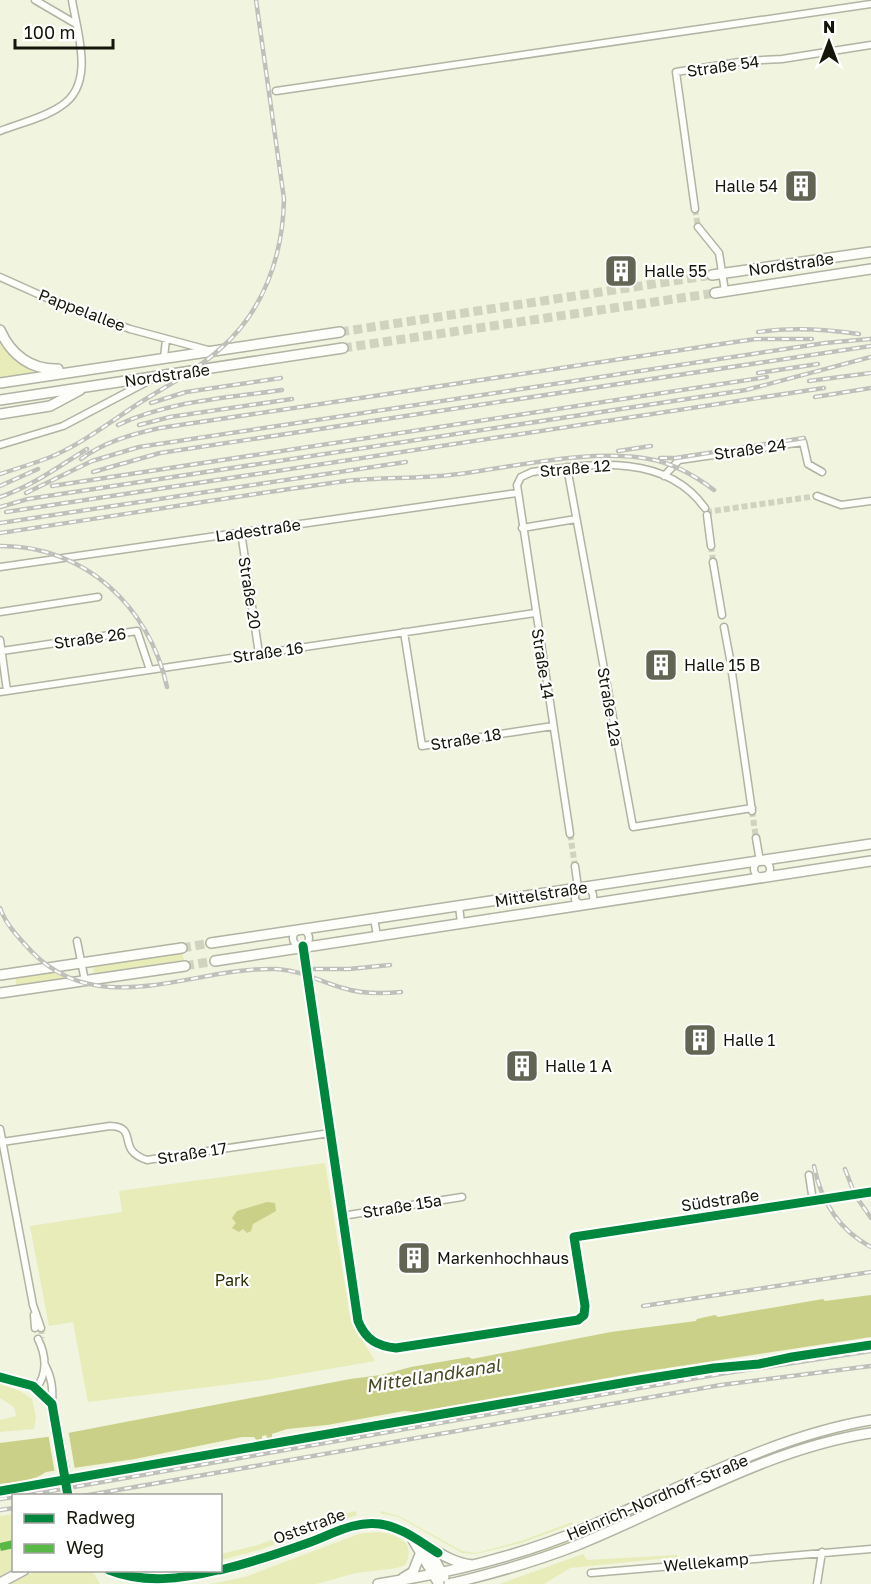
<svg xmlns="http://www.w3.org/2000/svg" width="871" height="1584" viewBox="0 0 871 1584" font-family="'Golos Text',sans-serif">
  <rect width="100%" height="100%" fill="#f1f4df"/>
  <path fill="#e7ecb9" d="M0,339L15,361L37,374L0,379Z
    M182,951L184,960L96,974L93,972L94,965Z
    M52,971L66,978L17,986L15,977Z
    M325,1163L351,1322L375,1361L265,1380L88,1402L73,1322L49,1326L30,1226L122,1212L119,1191Z
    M0,1384L20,1391L32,1399L36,1417L34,1429L0,1432V1420L16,1416L14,1407L0,1398Z
    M871,1423V1425L813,1442L684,1494L676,1493L748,1461L812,1437Z
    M663,1499V1500C641,1510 620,1522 598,1532L595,1531L596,1528Z
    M356,1511L357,1515L259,1550L221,1560V1554L258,1545L339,1515Z
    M380,1511L399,1516L462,1551L476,1553L521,1541L572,1522L573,1524L521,1543L476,1554L462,1553L399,1517L380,1513Z
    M13,1514V1568L0,1576V1516Z
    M377,1532C398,1534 417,1542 405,1565L397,1568L356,1573L316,1584H211L245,1577L359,1534Z
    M579,1535V1537L528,1559L478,1574L477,1572L503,1565Z
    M583,1554L587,1560L677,1555V1557L570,1568L544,1584H500Z
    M37,1570L89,1571L94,1574L100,1584H11Z"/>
  <path fill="#cad087" d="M267,1202L275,1203L276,1211L253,1224L251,1231L247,1233L243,1229L239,1232L232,1228L236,1223L232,1218L237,1211Z
    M871,1295V1337L641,1372L416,1412L404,1411L327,1425L287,1429L272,1434V1441L269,1442L266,1435L262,1436V1443H259L254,1437H242L135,1459L46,1472C34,1481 15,1482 0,1484V1443L47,1437L350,1379L381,1375L411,1367L469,1357L472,1359L611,1332L696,1321L697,1319L715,1315L718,1317L823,1299L825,1301Z"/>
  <path fill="#f1f4df" d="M68,1429L75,1470L55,1474L48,1433Z"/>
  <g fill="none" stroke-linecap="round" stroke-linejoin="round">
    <path stroke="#d0d3bf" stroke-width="6" stroke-dasharray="6 3" stroke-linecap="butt" d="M695,209L698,227
      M706,512L817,496
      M711,546L713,562
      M730,659L732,673
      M752,811L756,838
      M570,834L575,866
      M41,1328L42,1338"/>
    <path stroke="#d0d3bf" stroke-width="9" stroke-dasharray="9 4.5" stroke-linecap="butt" d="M340,332L712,275
      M343,348L715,293
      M182,948L211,943
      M185,966L215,961"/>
    <g stroke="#b1b3a3" stroke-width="9">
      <path id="street" d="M35,0L76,24
        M276,91L871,4
        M0,131C20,123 44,118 61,106C96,84 77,32 72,0
        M695,209L676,72L746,61L782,59L871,45
        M698,227L719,253L725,291
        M0,277L49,299L130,329L208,350
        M164,358L166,339
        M0,445L63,426L154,378
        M567,467L633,827L752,808
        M664,476L679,460L803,442L808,464L822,472
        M817,496L841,505L871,501
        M707,515L711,546
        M522,528L576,519
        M241,532L259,654
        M713,562L722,615
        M0,567L517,493
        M0,612L98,597
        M724,627L730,659
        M404,632L422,746L553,726
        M0,640L7,691
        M2,651L137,631L150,670
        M732,673L752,811
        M0,692L535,613
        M570,834L517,485L521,477L532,472C591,464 665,452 705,508
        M756,838L760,861
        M754 869a8 8 0 1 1 16 0a8 8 0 1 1-16 0Z
        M575,866L578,888L575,895V900L581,905
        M587,887C592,891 594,893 593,900L590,903
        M459,906L461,923
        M374,919L377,935
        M293 938a8 8 0 1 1 16 0a8 8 0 1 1-16 0Z
        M77,941L85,981
        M303,946L358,1321C366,1340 377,1346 396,1348L578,1320L584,1315L585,1306L574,1237L871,1192
        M0,1129L33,1305L41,1328
        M2,1142L110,1126C140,1127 115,1150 147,1160L330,1133
        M809,1175L813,1201
        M342,1216L462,1197
        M34,1315L35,1328
        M45,1365C52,1378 53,1389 52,1404
        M36,1388C48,1374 46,1355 38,1339
        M591,1573L871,1549
        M817,1584L822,1552"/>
    </g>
    <g stroke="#b1b3a3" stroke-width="12">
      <path id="secondary" d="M712,275L871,252
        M715,293L871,269
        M0,330C11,355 31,370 58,369
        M0,383L340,332
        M0,400L343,348
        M0,414L50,406L80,390
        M211,943L871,844
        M215,961L871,861
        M0,975L182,948
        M0,993L185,966
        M0,1377L33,1386L52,1404L64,1470
        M413,1540L439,1584
        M429,1549L444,1577
        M109,1570C144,1584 182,1579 218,1570
        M220,1570C249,1563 277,1554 305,1544C332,1535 359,1517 389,1526C419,1534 439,1561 472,1565
        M403,1578L413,1572L421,1552
        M0,1583L24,1570
        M378,1584C449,1573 517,1557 583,1529C677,1491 769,1437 871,1420
        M449,1584C491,1574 534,1562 575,1546C672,1507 766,1449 871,1433"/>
    </g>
    <use href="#street" stroke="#fdfdfa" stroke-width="6"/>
    <use href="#secondary" stroke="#fdfdfa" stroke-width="9"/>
    <g stroke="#c0c0ba" stroke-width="4.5">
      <path id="rail" d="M758,332C792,327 825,329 859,334
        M758,373L818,364
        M809,381L871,373
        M815,397L871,388
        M151,403L186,392L281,378
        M118,425C169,401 227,398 282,390
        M139,425L170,417L292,399
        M618,451L651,446
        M660,458H676L804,438
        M81,459C104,442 132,434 160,428L728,343L756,339H812
        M93,472L160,453L871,346
        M0,474C16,469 32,464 48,458C81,445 111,421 141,402C168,385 197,370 220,349C264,311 283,255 284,199L256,0
        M0,486L38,469
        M52,486L767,377
        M26,493L92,461L139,447L825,343L870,339
        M0,497C32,486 58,467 87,449
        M0,507L28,499L746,390L871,357
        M6,512L824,388
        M0,523L406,462
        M0,533C115,516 230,497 346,481C380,477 415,479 450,475C511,468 588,448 649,459C673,463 694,475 714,490
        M0,546C84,545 150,607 167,687
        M0,908C6,925 19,938 32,952C101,1022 195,966 277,969C304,971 318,981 343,988C362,994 381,994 401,992
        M302,969H349L390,965
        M814,1166C821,1201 839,1230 871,1247
        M845,1169L855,1195L871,1218
        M643,1306L871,1272
        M22,1496L720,1374L871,1351
        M83,1496L721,1385L871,1366
        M0,1499L14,1497
        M0,1510L14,1508"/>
    </g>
    <use href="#rail" stroke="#fff" stroke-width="2" stroke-dasharray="7" stroke-linecap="butt"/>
    <g stroke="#b1b3a3" stroke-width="12" stroke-linecap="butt">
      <path id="secondary-bridge" d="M64,1470L68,1496"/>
    </g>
    <use href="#secondary-bridge" stroke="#fdfdfa" stroke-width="9"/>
    <path stroke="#58b947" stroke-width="8" stroke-dasharray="15 8" stroke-linecap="butt" d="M0,1547L14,1544"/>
    <g stroke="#fff" stroke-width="13">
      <path id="cycleway" d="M303,946L358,1321C366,1340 377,1346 396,1348L578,1320L584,1315L585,1306L574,1237L871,1192
        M0,1377L33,1386L52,1404L68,1496
        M0,1491L639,1380L714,1368L759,1364L792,1357L871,1345
        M109,1570C144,1584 182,1579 218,1570
        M220,1570C249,1563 277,1554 305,1544C329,1536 354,1520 380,1524C402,1527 420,1542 438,1553"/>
    </g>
    <use href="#cycleway" stroke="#00873e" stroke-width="9"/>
  </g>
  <defs>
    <g id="building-square" transform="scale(1.725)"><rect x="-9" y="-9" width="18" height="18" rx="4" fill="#626454" stroke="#fff"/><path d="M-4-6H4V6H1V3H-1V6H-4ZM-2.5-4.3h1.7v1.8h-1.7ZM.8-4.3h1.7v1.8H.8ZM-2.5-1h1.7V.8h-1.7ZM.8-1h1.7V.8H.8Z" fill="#fff"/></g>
  </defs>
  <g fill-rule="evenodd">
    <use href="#building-square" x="801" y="186"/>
    <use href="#building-square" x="621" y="271"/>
    <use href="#building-square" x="661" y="665"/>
    <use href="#building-square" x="700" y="1040"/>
    <use href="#building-square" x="522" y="1066"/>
    <use href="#building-square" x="414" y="1258"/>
  </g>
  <g text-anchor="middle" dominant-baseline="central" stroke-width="4.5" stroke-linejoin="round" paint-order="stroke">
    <g font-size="16" fill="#151609" stroke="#fff">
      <text transform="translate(723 66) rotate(-8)">Straße 54</text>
      <text transform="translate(791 264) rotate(-8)">Nordstraße</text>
      <text transform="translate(82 310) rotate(21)">Pappelallee</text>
      <text transform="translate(167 375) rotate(-8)">Nordstraße</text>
      <text transform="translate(750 449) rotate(-8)">Straße 24</text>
      <text transform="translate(575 468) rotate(-5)">Straße 12</text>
      <text transform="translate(258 530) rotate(-8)">Ladestraße</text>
      <text transform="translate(250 593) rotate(81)">Straße 20</text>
      <text transform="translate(90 638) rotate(-8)">Straße 26</text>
      <text transform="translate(268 652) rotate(-8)">Straße 16</text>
      <text transform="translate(543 664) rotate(81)">Straße 14</text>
      <text transform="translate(610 707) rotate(80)">Straße 12a</text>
      <text transform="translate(466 739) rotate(-9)">Straße 18</text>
      <text transform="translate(541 894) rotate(-9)">Mittelstraße</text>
      <text transform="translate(192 1153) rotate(-9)">Straße 17</text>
      <text transform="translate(720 1200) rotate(-8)">Südstraße</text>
      <text transform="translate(402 1206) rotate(-9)">Straße 15a</text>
      <text transform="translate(657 1497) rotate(-23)">Heinrich-Nordhoff-Straße</text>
      <text transform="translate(309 1526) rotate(-20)">Oststraße</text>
      <text transform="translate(706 1562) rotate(-5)">Wellekamp</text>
    </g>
    <g font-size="16" fill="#151609" stroke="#fff" text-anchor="start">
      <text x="778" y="186" text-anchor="end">Halle 54</text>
      <text x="644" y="271">Halle 55</text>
      <text x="684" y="665">Halle 15 B</text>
      <text x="723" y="1040">Halle 1</text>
      <text x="545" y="1066">Halle 1 A</text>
      <text x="437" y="1258">Markenhochhaus</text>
    </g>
    <g font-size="16" fill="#2b2d03" stroke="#fff">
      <text x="232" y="1280">Park</text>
    </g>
    <g font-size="18" font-style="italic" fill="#464921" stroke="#fff">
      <text transform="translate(433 1375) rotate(-9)">Mittellandkanal</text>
    </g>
  </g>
  <rect x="12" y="1494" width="210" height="78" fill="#ffffff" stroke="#a1a29d" stroke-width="1.5"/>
  <rect x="24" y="1514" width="30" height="9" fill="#00873e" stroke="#a1a29d" stroke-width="1.5"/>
  <text x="66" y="1524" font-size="18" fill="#151609">Radweg</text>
  <rect x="24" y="1544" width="30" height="9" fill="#58b947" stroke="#a1a29d" stroke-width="1.5"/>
  <text x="66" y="1554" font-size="18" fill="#151609">Weg</text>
  <g transform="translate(829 42)" stroke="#ffffff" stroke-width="4.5" paint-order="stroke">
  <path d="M0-4.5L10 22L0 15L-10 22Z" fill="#151609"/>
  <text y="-9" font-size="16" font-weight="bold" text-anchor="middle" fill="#151609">N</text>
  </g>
  <path d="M15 39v9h98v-9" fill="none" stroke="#151609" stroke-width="3"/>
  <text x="24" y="39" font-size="18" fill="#151609" stroke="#ffffff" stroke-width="4.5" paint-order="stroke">100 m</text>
</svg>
